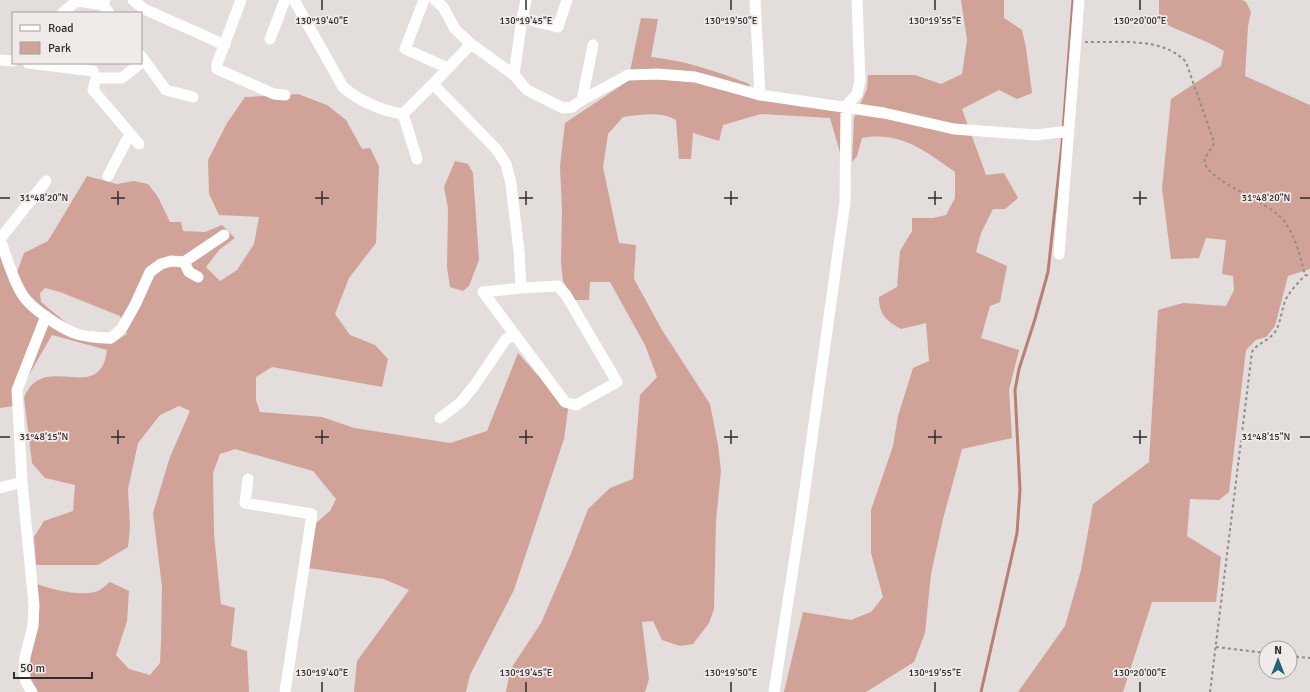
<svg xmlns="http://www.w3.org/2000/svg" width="1310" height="692" viewBox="0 0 1310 692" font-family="Signika,sans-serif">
  <rect width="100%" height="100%" fill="#e3dddc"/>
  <path fill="#d0a298" d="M961,0H1004V18L1022,30L1026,48L1032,93L1017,99L999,90L962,109L986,175L1004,173L1018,198L1005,209H993L981,233L976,252L1007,266L1000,302L990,306L981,338L1019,350L1009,390L1012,438L962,449L943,519L931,574L925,633L914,662L866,692H784L803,612L851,620L871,612L883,597L871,553V510L893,446L898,416L913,368L929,361L926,323L901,329C887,321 879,315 879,297L897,287L900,251L912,231V218H933L946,215L955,198V172C925,151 901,131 862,138L857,156L852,162L854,118L867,89L868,75H915L941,84L962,74L967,40Z
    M1159,0H1242L1246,2L1251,12L1248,26L1245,76L1310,105V269L1288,276L1275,326L1266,337L1256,340L1246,350L1229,492L1219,500L1190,499L1187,536L1221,557L1216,602H1152L1123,692H1018L1065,626L1081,570L1093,504L1149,462L1158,310L1183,303L1226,306L1234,290L1233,276L1222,274L1226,240L1206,238L1199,258L1171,259L1162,188L1171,99L1221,66L1224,51C1204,39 1181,32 1159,21Z
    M641,18L658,19L651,57C686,61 716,71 749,84L756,98L843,110L841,156L830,118L761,114L723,125L719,141L693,133L691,159H679L676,120C661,111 639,115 623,117L608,134L603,167L619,243L636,245L634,279L662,330L710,404L718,445L721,471L716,520L714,609L709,623L693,644L680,646L662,640L653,621L642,622L649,679L645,692H506L510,670L541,623L570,556L588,509L610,488L633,479L640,395L657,377L645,345L610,282H590L589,300H573L563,281L561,262L562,211L560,166L565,123L628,81Z
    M298,94L327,105L346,120L362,149L370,148L379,166L376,243L349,278L335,314L350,335L375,345L388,359L382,387L272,367L256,377V400L260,412L322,417L354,428L450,443L487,431L518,353L568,409L564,439L514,590L470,675L466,692H354L357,661L409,590L384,579L308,568L316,523L330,511L336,499L313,471L235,449L220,454L213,473L214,534L221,604L235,608L231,646L247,651L249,692H36L29,680V658L37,584C55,590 76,596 95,592C100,591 106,585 110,582L129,591L127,621L116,655L129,669L150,675L160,663L161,642L162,587L153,513L170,457L190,411L179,406L160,415L138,443L128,489L130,527L128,547L98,565H36L34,537L44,521L73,511L75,485L45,478L32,463L24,398C43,349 100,407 107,350L52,335L26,380L48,322L101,343L111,344L127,334L120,316L60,292L45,288L40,293L41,302L70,326C42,309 32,305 16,275L24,253L48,241L87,176L117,184L134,181L148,184L158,197L170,222H181L183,231L205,232L222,225L235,238L219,250L206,267L220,281L237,270L254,244L259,217L219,215L209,194L208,160L227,123L245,97Z
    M455,161L468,164L473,173L479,260L469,286L463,291L450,287L447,267L448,208L444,187Z
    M0,255L41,319L13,406L0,408Z"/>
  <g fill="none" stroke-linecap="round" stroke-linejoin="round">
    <path stroke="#bb7f72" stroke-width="3" d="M981,692L1017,533L1020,490L1015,390L1019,369L1035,319L1048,272L1062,144L1073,0"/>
    <path stroke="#918d8c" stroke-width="2" stroke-dasharray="3 3" stroke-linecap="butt" d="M1085,42C1118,43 1162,36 1186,62L1214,142C1213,149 1203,156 1205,163C1209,182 1269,201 1284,221C1296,237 1300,256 1305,275
      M1305,275L1310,276
      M1216,647L1266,653
      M1290,656L1310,658
      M1210,692L1252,352C1257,343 1269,341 1275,332C1282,321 1281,308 1287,297C1292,289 1299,282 1305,275"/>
    <path stroke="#fff" stroke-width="11" d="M133,0L144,9L225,45
      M241,0L217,64V69L274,94L285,95
      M294,0L343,87C359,101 382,111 403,114L417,159
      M424,0L405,49L448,68
      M435,0L443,7L455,29L471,44L514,75L527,90L563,108L572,107L582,100L593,45
      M755,0L760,95
      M101,2L109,13
      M62,13L77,1L98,4L105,0
      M522,18L558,27L567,0
      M270,39L285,0
      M471,44L433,84L497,150L506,164L511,184L519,251L521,288L558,286L566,295L617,382L576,405L565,402L483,292L521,288
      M141,56L166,90L193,97
      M0,60L13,61
      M28,63L93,71
      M514,75L522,18L526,0
      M582,100L628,75L658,74L695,77L760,95L884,113L954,129L1036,135L1068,131
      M403,114L433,84
      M139,144L93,90L96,78H122L144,60
      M108,176L130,134
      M0,239C7,258 12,278 22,294C30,308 62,329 77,334C88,337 99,338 111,338L122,328L135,305L150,272L161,264L171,261L184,262L224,235
      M0,239L46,181
      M1059,254L1079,0
      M184,262L189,272L198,277
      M440,418L461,402L474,386L506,339L515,335
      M248,479L245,503L312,514L285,692
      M0,488L22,482
      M32,692L26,682L24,672L25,657L33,626L34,605L22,482L17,390L46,316
      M774,692L801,517L845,202L846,106L857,94L860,81L857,0"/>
  </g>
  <path fill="none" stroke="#2f2d2d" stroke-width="1.5" d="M322,0V10M526,0V10M731,0V10M935,0V10M1140,0V10M118,191V205M322,191V205M526,191V205M731,191V205M935,191V205M1140,191V205M0,198H10M111,198H125M315,198H329M519,198H533M724,198H738M928,198H942M1133,198H1147M1300,198H1310M118,430V444M322,430V444M526,430V444M731,430V444M935,430V444M1140,430V444M0,437H10M111,437H125M315,437H329M519,437H533M724,437H738M928,437H942M1133,437H1147M1300,437H1310M322,682V692M526,682V692M731,682V692M935,682V692M1140,682V692"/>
  <g font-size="10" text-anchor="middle" fill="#2f2d2d" stroke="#f0ebe9" stroke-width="3.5" stroke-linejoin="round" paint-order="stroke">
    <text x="322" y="24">130°19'40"E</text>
    <text x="526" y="24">130°19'45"E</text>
    <text x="731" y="24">130°19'50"E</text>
    <text x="935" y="24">130°19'55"E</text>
    <text x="1140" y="24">130°20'00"E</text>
    <text x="44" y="201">31°48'20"N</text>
    <text x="1266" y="201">31°48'20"N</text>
    <text x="44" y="440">31°48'15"N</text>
    <text x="1266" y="440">31°48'15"N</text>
    <text x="322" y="676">130°19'40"E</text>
    <text x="526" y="676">130°19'45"E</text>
    <text x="731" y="676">130°19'50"E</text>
    <text x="935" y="676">130°19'55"E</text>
    <text x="1140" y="676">130°20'00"E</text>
  </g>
  <rect x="12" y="12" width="130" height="52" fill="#f0ebe9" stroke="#a39f9e"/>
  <rect x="20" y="25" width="20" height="6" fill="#ffffff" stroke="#a39f9e"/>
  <text x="48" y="32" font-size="12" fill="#2f2d2d">Road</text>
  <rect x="20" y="42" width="20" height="12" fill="#d0a298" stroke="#a39f9e"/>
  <text x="48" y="52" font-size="12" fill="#2f2d2d">Park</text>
  <g transform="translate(1278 660)"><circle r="19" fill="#f0ebe9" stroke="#a39f9e"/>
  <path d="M0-3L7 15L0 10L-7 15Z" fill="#1d6573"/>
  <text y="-6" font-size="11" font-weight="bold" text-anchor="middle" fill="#2f2d2d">N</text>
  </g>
  <path d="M14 672v6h78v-6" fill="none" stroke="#2f2d2d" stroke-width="2"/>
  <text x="20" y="672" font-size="12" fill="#2f2d2d" stroke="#f0ebe9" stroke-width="3" paint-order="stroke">50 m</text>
</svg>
